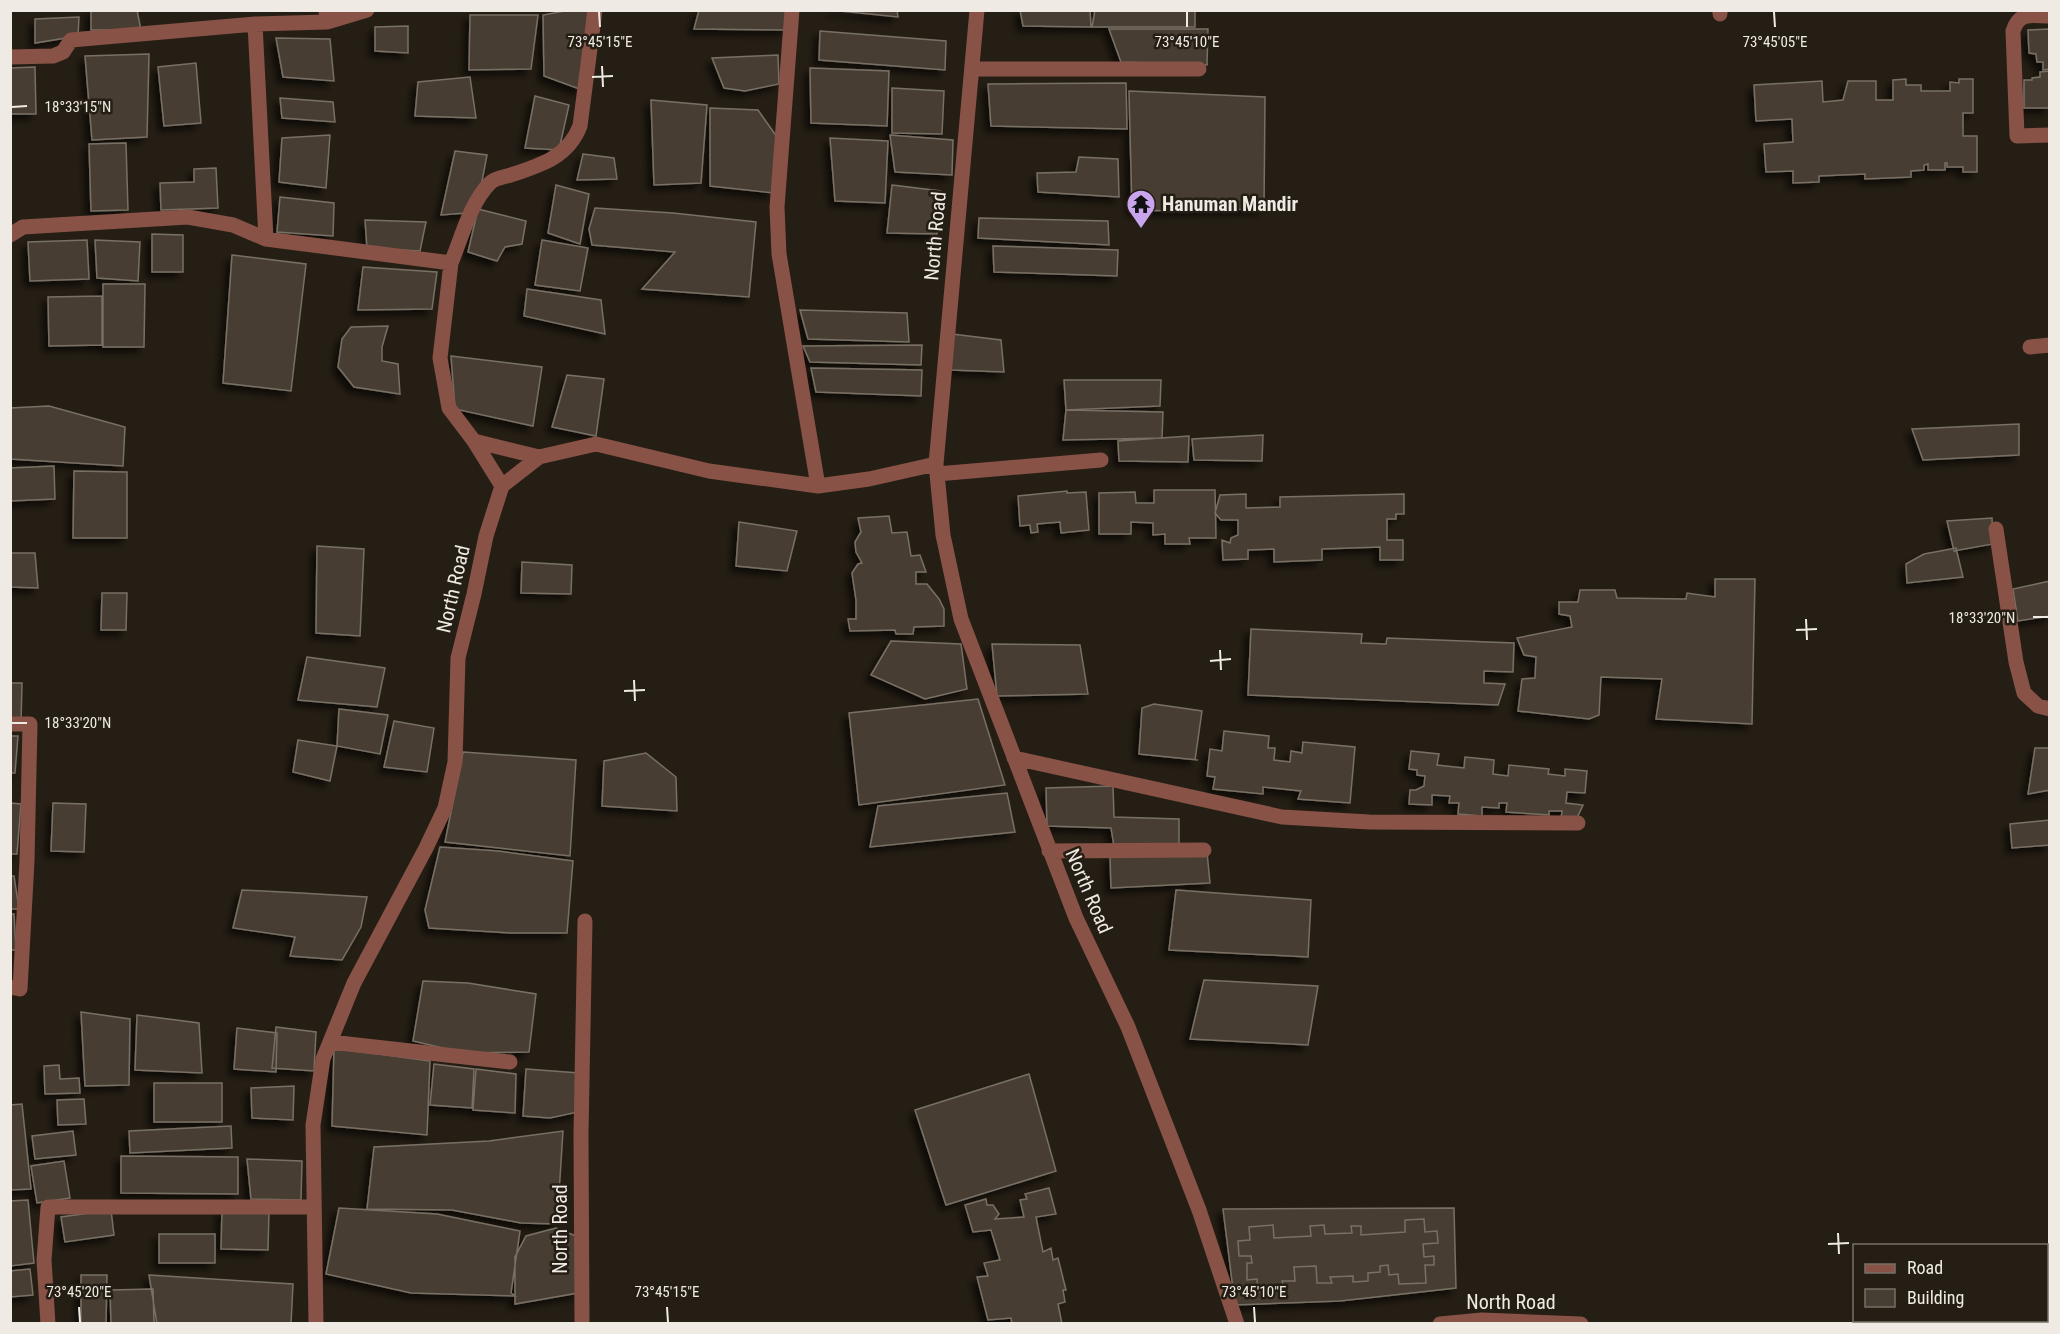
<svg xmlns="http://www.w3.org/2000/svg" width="2060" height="1334" viewBox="0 0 2060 1334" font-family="'Roboto Condensed',sans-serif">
  <defs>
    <filter id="shadow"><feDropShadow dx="-5.5" dy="5.5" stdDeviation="3" flood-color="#0009"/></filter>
  </defs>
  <rect width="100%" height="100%" fill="#251e14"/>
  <path fill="#463e33" stroke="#797065" stroke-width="1.5" filter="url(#shadow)" d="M91,10H137L141,30H91Z
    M570,10H588L582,90L544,76L543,15Z
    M699,10H788L786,30L694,29Z
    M830,10H897L898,17Z
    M1020,10H1090L1091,27L1023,26Z
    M1095,10H1195V27H1092Z
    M470,15H538L531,69L469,70Z
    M79,17L78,36L35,43V19Z
    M408,26V53L375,51V27Z
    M1109,29H1208L1207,65L1121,62Z
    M2050,29V69L2043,70V62H2037L2036,54L2029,53L2028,30Z
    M820,31L946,41L945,70L819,60Z
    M276,38L330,39L334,81L283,77Z
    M149,54L147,137L92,140L85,56Z
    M778,55L779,84L745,91L724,88L712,58Z
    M196,63L201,123L164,126L158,67Z
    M35,67L36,114H10V68Z
    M810,68L889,71L887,126L811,123Z
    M2040,72L2050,71V108H2024V80H2032V78L2040,77Z
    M470,77L476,118L415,116L418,82Z
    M1906,79V85H1921V91H1950V82L1959,83V79H1973V113H1963V136H1977V172H1963V167H1947V163H1945V170H1928V164L1924,165V170L1911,171V177L1865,179V174L1819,176V182L1793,183V171L1766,172L1764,144L1793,142L1792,119L1756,121L1754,85L1822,81L1823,102L1843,100L1848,81H1876V100H1893V80Z
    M1126,83L1127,129L991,126L988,84Z
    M892,88L944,91L942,134L892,133Z
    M1129,91L1265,97L1264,209L1132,211Z
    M535,96L569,105L559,150L525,148Z
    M280,98L333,102L335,122L282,118Z
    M651,100L707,105L701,183L654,185Z
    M710,108L758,110L777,137L774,193L710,186Z
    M330,135L326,188L279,182L282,138Z
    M890,135L953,140L952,175L895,172Z
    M830,138L888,141L885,203L835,201Z
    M126,143L128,210L91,211L89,144Z
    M455,151L487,155L479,197L466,213L441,215Z
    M583,154L614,158L617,179L577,180Z
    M1079,157L1118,159L1119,197L1038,192L1037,173L1076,172Z
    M216,168L218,208L161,210L160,183L194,182V169Z
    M556,185L589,194L580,244L548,233Z
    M892,185L941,191L937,234L887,233Z
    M280,197L334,203L333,236L277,232Z
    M595,208L673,213L756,222L749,297L642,289L675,252L592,245L589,229Z
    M478,209L526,221L522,244L505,247L497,261L468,252Z
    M979,218L1108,221L1109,245L978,238Z
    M365,220L426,222L420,251L367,248Z
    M152,234L183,235V272H152Z
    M87,240L89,279L30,281L28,242Z
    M95,240L140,242L138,281L97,278Z
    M542,240L588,248L580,291L535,285Z
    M993,246L1118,250L1117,276L994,272Z
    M232,255L306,264L291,391L223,383Z
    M363,267L437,272L432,309L358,310Z
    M103,284H145L144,347H103Z
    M527,289L601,300L605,334L524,316Z
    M102,296V345L49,346L48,297Z
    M800,310L907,313L909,342L808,339Z
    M388,326L382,347V361L398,364L400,394L354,387L338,367L342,339L351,327Z
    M952,334L1001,340L1004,372L951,370Z
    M922,345L921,365L810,362L803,346Z
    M451,356L542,367L533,426L455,409Z
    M811,368L922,370L921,396L816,392Z
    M567,375L604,379L596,436L552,427Z
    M1064,380H1161L1160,406L1066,410Z
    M49,406L125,427L123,466L10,459V408Z
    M1066,410L1163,412L1162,438L1063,440Z
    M2019,424V455L1923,460L1912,429Z
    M1263,435L1262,461L1194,460L1192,439Z
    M1189,436L1188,462L1119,461L1118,441Z
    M54,466L55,499L10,501V468Z
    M74,471L127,472V538H73Z
    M1154,490H1215L1216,538H1189L1190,544H1165V534L1153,535V523L1131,522V534H1099V493L1135,492L1136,503H1154Z
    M1067,491V493L1086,492L1089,530L1061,533L1060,522L1037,524L1038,532L1031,533L1030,525L1020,526L1018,496Z
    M1246,494V508L1280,507V497L1404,494V514H1396V519H1387V540H1403V560H1380V547L1322,549V560L1274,562V549L1248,550V559L1223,560L1222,540L1230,543L1231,538L1238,535V520H1221L1215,513L1220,495Z
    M889,516L892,533L907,532L911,556L920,555L926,572H916V584H927L939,599L944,609V626L914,627L913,634H896L895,630L850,631L848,619H856V600L852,573L858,564L862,563L856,552L855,542L861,532L858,518Z
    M1992,518L1993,544L1954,551L1947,521Z
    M739,522L797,531L787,571L736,566Z
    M317,546L364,549L360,636L316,633Z
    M1956,548L1963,577L1907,583L1906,564L1924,554Z
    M10,553H35L38,588L10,587Z
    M522,562L572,565L571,594L521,593Z
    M1715,579H1755L1752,724L1656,719L1662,679L1601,677L1599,715L1589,719L1518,711L1522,679L1535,678L1536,657L1524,655L1517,638L1572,627L1570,616L1559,614V602H1578L1580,590H1615L1617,598L1686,599L1687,593L1715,597Z
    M2050,581V616L2018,621L2013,589Z
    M102,593H127L126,630H101Z
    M1251,629L1362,634L1361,643L1386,644L1387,638L1514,643L1513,672L1484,671V683L1505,684L1498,705L1248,695Z
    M891,641L961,644L967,689L925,699L871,675Z
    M992,644L1080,645L1088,694L997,696Z
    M307,657L385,668L377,707L298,700Z
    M10,683H22L21,723H10Z
    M978,699L1005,785L859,805L849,713Z
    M1154,704L1202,711L1195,760H1198L1139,754L1142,708Z
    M339,709L388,715L380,754L337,746Z
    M394,721L434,728L427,772L384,767Z
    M1224,731L1269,736L1268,748H1275L1274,760L1290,762L1291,751L1302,753L1303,742L1355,747L1350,803L1298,799L1301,791L1263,787V794L1213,789L1215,777L1207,776L1210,749L1222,751Z
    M10,736H18L15,773H10Z
    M298,740L337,746L330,781L293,772Z
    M2035,748H2050V790L2028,794Z
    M1411,751L1439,754L1437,765L1464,768L1465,757L1494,760L1493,774L1508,776L1509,765L1549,769L1548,774L1565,776V769L1587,771L1585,793L1567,792L1566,803L1583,805L1576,820H1561L1562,811H1549V815L1506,812L1507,803H1499V808L1482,807V816L1458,814L1459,803H1449L1450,796L1432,795V805L1409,804L1410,790H1416L1424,786L1425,776L1417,775V770L1409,769Z
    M463,752L576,760L570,856L445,842Z
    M646,753L676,777L677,811L602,806L604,761Z
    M1113,786L1114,817L1179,819V847L1114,846L1111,828L1047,826L1046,788Z
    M1007,793L1015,832L870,847L878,806Z
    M10,803L21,804L17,854H10Z
    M53,803L86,804L84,852L51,851Z
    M2050,820V845L2012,848L2010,824Z
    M440,847L498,851L573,861L567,933H511L429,928L425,910Z
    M1207,852L1210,883L1111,888L1110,856Z
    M10,876H14L19,909H10Z
    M242,890L301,893L367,897L361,927L342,960L290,956L295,937L233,928Z
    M1176,890L1311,900L1308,957L1169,950Z
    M10,914H14L16,950H10Z
    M1204,980L1318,986L1308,1045L1190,1039Z
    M423,981L468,983L536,994L529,1052L464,1053L413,1041Z
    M81,1012L130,1019L129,1085L85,1086Z
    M137,1015L199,1023L202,1073L135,1070Z
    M276,1027L316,1032L314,1071L272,1068Z
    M237,1028L277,1033L276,1072L234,1069Z
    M334,1048L430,1061L427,1135L332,1126Z
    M434,1064L474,1069L472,1108L430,1105Z
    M59,1065L60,1079L79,1078L80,1093L45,1094L44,1066Z
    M476,1069L516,1074L515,1113L473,1110Z
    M526,1069L579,1073L578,1112L550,1118L523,1116Z
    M1029,1074L1056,1171L946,1205L915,1110Z
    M154,1083H222V1122H154Z
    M294,1086L293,1120L252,1118L251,1088Z
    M84,1099L86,1124L58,1125L57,1100Z
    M22,1104L31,1189L10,1190V1105Z
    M231,1126L232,1148L130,1153L129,1131Z
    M73,1131L76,1155L35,1159L32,1136Z
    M563,1131L557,1224L521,1223L452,1210L367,1209L374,1147L489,1141Z
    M121,1156L238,1157V1194L121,1193Z
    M247,1159L302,1161L301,1200L251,1199Z
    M64,1161L70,1198L37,1203L31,1166Z
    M1049,1188L1056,1214L1036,1217L1043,1252L1051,1248L1053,1260L1058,1258L1066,1290H1063L1065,1302L1058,1304L1062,1324H1012L1011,1318L988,1320L977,1277L988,1276L984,1263L1000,1260L991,1230L973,1232L965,1205L986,1199L987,1205H993L999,1214L995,1219L1024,1217L1020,1200L1027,1199L1025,1194Z
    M28,1200L34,1263L10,1266V1201Z
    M339,1208L437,1214L520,1231L511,1293L515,1296L411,1293L326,1274Z
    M1454,1208L1456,1288L1340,1301L1235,1305L1223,1209Z
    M111,1210L114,1235L65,1242L61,1217Z
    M222,1210L269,1211L268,1250L221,1249Z
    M1424,1219L1425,1232L1437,1231L1438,1243L1423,1244L1424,1257L1434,1256V1265H1425L1426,1283L1399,1284L1398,1274L1389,1275L1388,1265L1380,1266V1272L1368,1273V1281L1353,1282V1276L1330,1277L1332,1283H1317L1316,1266L1294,1267L1295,1281H1282L1285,1290L1258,1292L1257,1279L1247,1280V1263H1252L1251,1256H1239L1238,1241L1250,1240L1249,1227L1273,1225L1274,1238L1311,1236L1310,1226L1324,1225L1325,1234L1352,1233L1351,1226H1361V1235L1405,1232V1220Z
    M556,1228L581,1238L578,1293L515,1304V1257L526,1236Z
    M159,1234H215V1263H159Z
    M30,1269L33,1295L10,1297V1271Z
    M81,1275H107L106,1324H81Z
    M149,1275L293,1284L291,1324H157Z
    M153,1289L154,1324H111L110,1290Z"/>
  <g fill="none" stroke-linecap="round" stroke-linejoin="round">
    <path stroke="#885246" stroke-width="15" d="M326,10L327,22L255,24L266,239L451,263L440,358L449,408L474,441L502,486
      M792,10L777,207L779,254L818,486
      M977,10L936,464L943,535L961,619L1076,918L1128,1027L1199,1210L1237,1324
      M1720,14V10
      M2050,16C2032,16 2019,11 2013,31L2017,136L2050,135
      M327,22L367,10
      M10,57L53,56L63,52L71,40L255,24
      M972,69H1199
      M10,235L23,227L188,217L233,225L266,239
      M451,263C462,237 470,203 490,183C495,178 504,177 511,175C541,165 568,157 580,126L595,10
      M2030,347L2050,345
      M474,441L539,457
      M937,474L1101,460
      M1996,529L2016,662L2024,693L2038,706L2050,709
      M10,724H30L27,861L20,989L10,987
      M1014,758L1282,817L1369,822L1578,823
      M1049,851L1204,850
      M330,1042L510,1062
      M48,1324L44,1260L48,1207H314
      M316,1324L313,1125L323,1059L354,983L426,848L445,808L455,762L458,658L474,594L486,536L502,486L539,457L596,444L709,471L818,486L869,479L936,464
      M582,1324L581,1134L585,921
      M1440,1324L1482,1320L1581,1324"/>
  </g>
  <path fill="none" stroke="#efeae4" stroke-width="2" d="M599,12L600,27M1187,12V27M1774,12L1775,27M602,66L603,87M592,77L613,76M12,107L27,106M2033,617H2048M1806,619L1807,640M1796,630L1817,629M1220,650L1221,670M1210,661L1231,659M634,680L635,701M624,691L645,690M12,723H27M1838,1233L1839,1254M1828,1244L1849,1243M79,1307L80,1322M667,1307L668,1322M1254,1307L1255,1322"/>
  <defs>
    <g id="temple-pin" transform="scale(1.5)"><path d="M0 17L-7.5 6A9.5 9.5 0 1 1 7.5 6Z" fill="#c9a5ee" stroke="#251e14"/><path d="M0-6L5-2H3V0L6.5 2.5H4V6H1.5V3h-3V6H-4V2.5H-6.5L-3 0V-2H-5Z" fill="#111"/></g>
  </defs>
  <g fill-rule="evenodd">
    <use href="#temple-pin" x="1141" y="204"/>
  </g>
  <g text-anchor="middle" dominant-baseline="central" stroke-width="5" stroke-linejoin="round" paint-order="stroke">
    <g font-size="20" font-weight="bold" fill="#efeae4" stroke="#251e14" text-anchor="start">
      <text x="1162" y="204">Hanuman Mandir</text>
    </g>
    <g font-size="20" fill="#efeae4" stroke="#251e14">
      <text transform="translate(935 236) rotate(-85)">North Road</text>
      <text transform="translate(453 589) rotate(-77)">North Road</text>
      <text transform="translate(1089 891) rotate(67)">North Road</text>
      <text transform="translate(560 1229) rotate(-90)">North Road</text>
      <text x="1511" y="1302">North Road</text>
    </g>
  </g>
  <g font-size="15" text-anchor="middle" fill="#efeae4" stroke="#251e14" stroke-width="5" stroke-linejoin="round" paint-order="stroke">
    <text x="600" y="47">73°45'15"E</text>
    <text x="1187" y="47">73°45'10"E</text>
    <text x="1775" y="47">73°45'05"E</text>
    <text x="78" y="112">18°33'15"N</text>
    <text x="1982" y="623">18°33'20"N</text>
    <text x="78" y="728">18°33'20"N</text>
    <text x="79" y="1297">73°45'20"E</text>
    <text x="667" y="1297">73°45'15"E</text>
    <text x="1254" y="1297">73°45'10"E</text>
  </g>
  <rect width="2060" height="1334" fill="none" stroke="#efeae4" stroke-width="24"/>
  <rect x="1853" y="1244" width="195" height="78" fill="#251e14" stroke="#767067" stroke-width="1.5"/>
  <rect x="1865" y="1264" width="30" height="9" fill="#885246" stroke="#767067" stroke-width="1.5"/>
  <text x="1907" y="1274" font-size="18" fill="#efeae4">Road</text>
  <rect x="1865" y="1289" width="30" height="18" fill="#463e33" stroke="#767067" stroke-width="1.5"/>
  <text x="1907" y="1304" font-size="18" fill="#efeae4">Building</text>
</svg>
